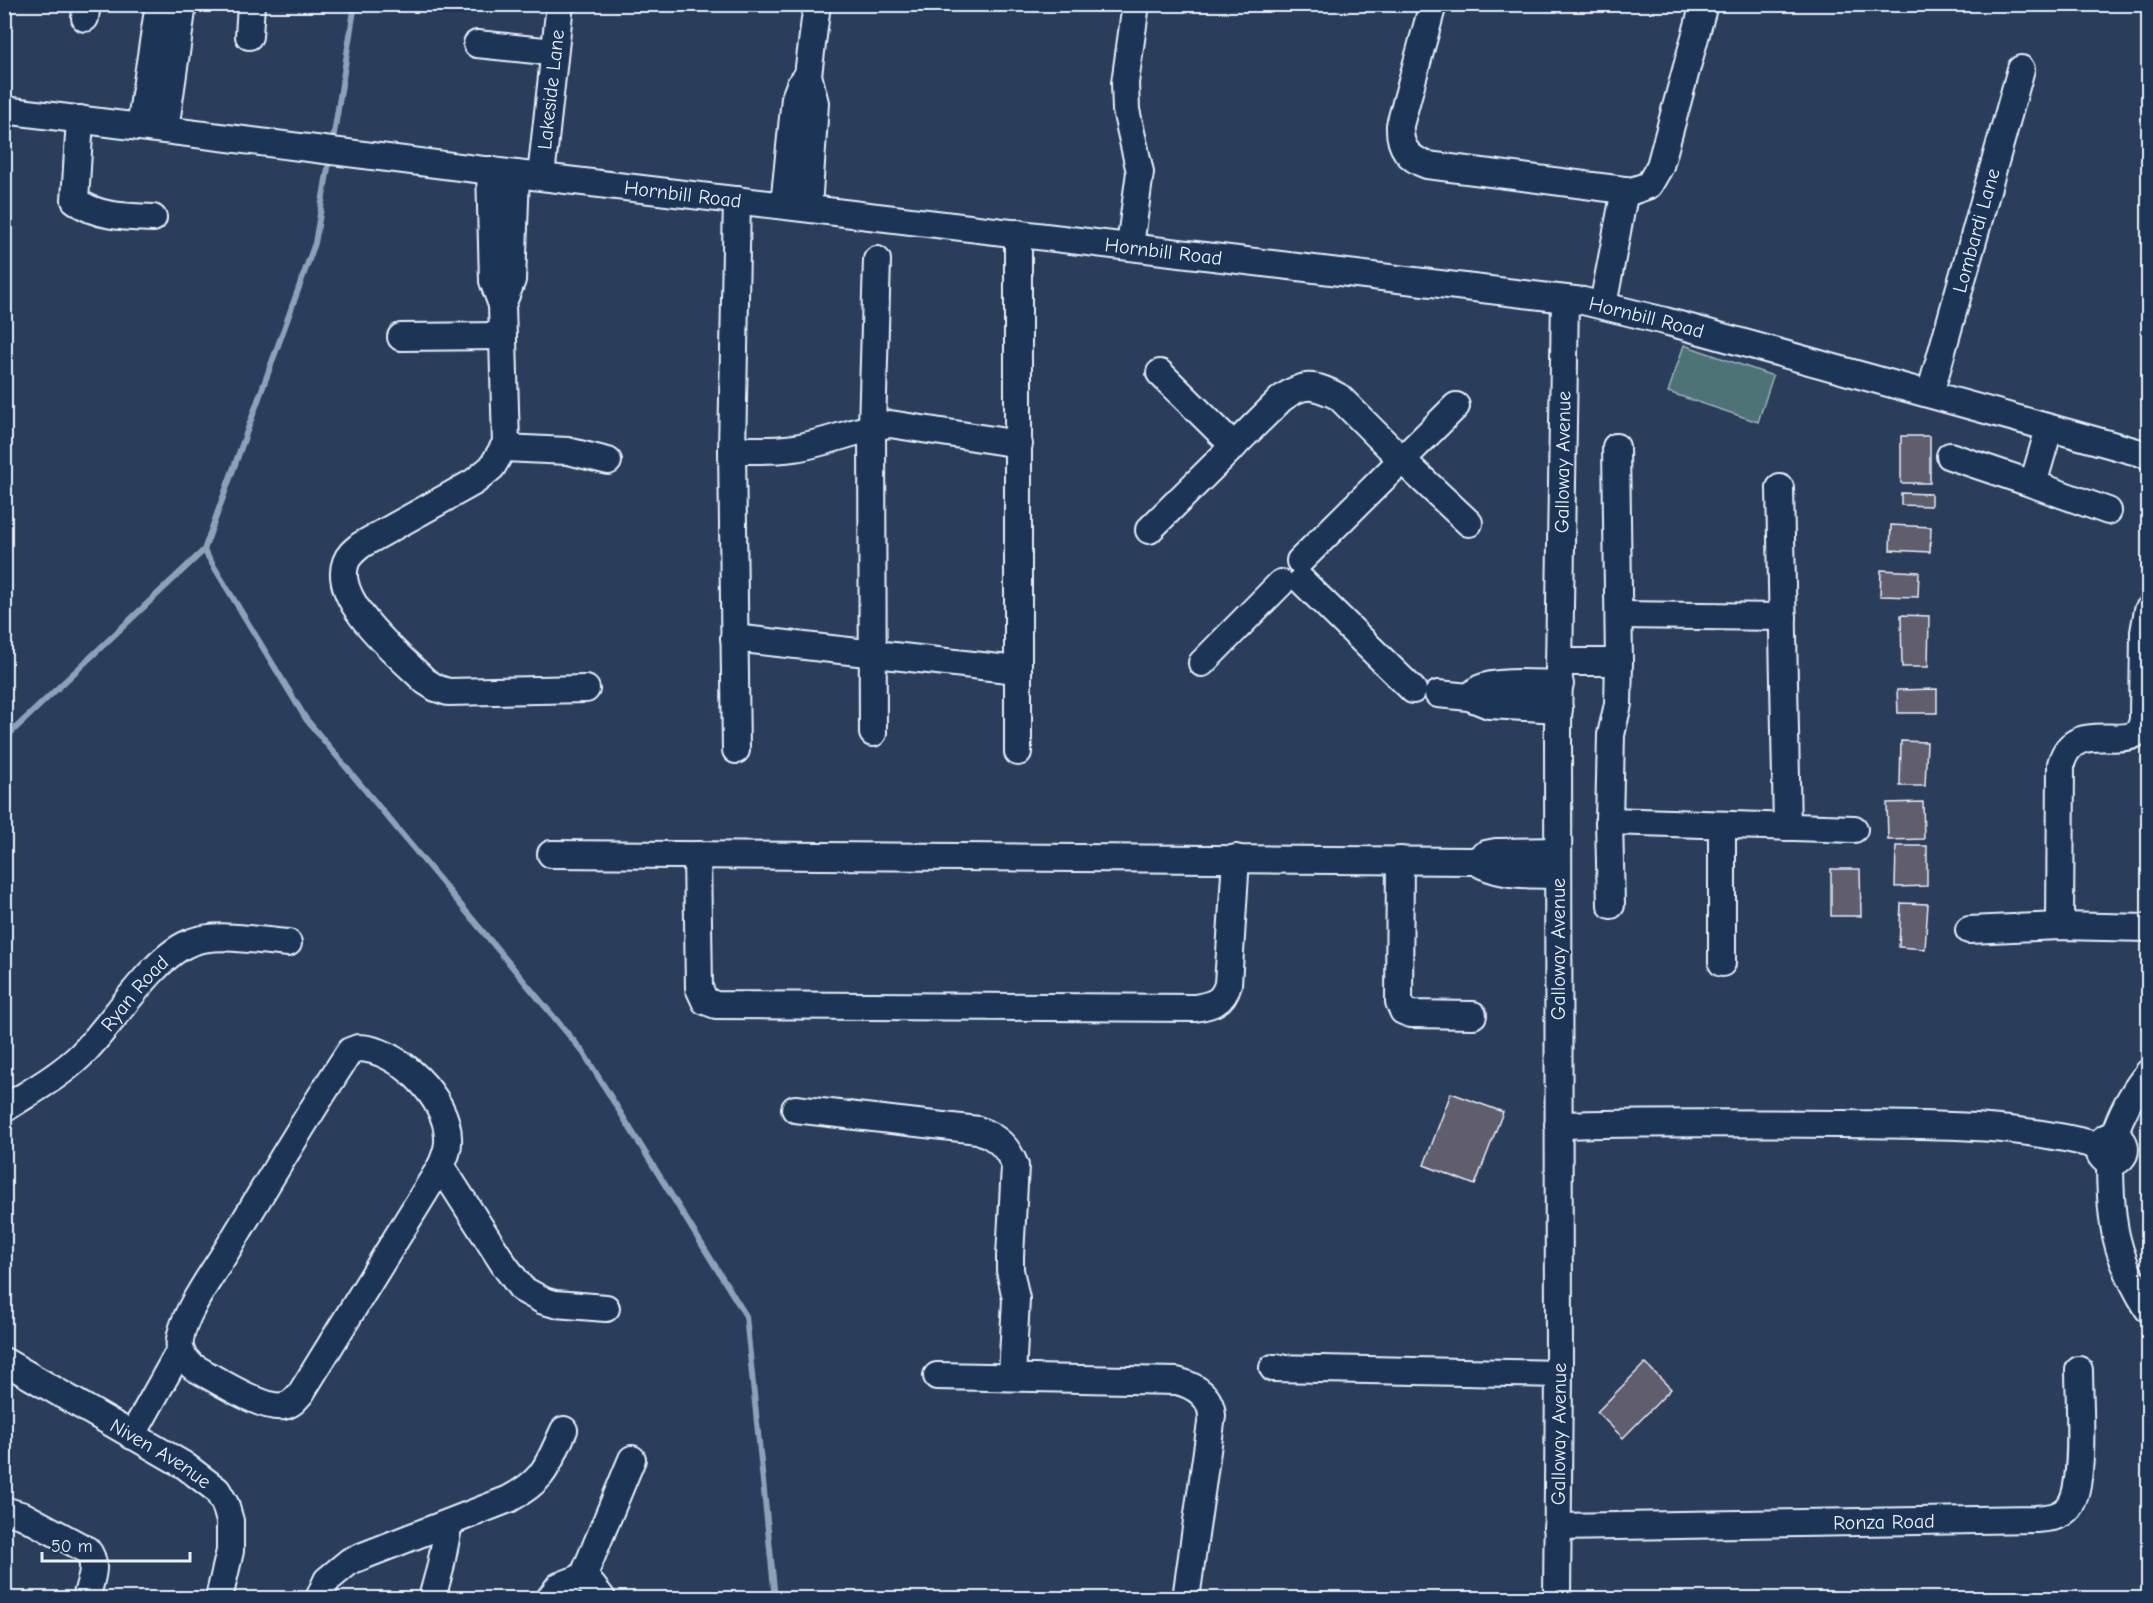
<svg xmlns="http://www.w3.org/2000/svg" width="2153" height="1603" viewBox="0 0 2153 1603" font-family="'Comic Neue',sans-serif">
  <rect width="100%" height="100%" fill="#2a3d5b"/>
  <filter id="ink" filterUnits="userSpaceOnUse"><feTurbulence type="fractalNoise" baseFrequency=".0167" numOctaves="2"/><feDisplacementMap in="SourceGraphic" scale="12" xChannelSelector="R" yChannelSelector="G"/><feConvolveMatrix kernelMatrix="1 2 1 2 8 2 1 2 1" color-interpolation-filters="sRGB"/></filter>
  <g filter="url(#ink)">
    <path fill="#4d7376" stroke="#9ab2b7" stroke-width="1.5" d="M1684,345L1773,376L1758,422L1668,392Z"/>
    <g fill="none" stroke-linecap="round" stroke-linejoin="round">
      <path stroke="#8ca2b9" stroke-width="6" d="M332,146L355,4
        M204,550L306,719L583,1052L746,1316L775,1598
        M4,739L204,550L315,243L330,156"/>
    </g>
    <path fill="#605d6c" stroke="#e8f1f8" stroke-width="1.5" d="M1901,436H1930V483H1901Z
      M1901,493L1931,494V506L1901,505Z
      M1891,525L1931,527L1930,552L1890,550Z
      M1881,570L1919,572L1918,597L1880,596Z
      M1901,615L1929,616L1928,667H1902Z
      M1937,689V713H1898L1897,690Z
      M1901,741L1927,742L1925,786H1900Z
      M1923,802L1924,839L1888,840L1887,803Z
      M1896,846H1927V886L1895,887Z
      M1831,869H1860L1861,916H1831Z
      M1901,903L1928,904L1925,949L1899,947Z
      M1451,1093L1503,1112L1475,1185L1424,1165Z
      M1645,1363L1671,1389L1623,1438L1597,1412Z"/>
    <g fill="none" stroke-linecap="round" stroke-linejoin="round">
      <g stroke="#e8f1f8" stroke-width="30">
        <g id="minor">
          <path d="M1433,4L1400,125C1399,146 1407,158 1427,165L1632,191L1649,185L1660,166L1704,4"/>
          <path d="M85,18L87,4"/>
          <path d="M249,36L251,4"/>
          <path d="M477,44L554,52"/>
          <path id="s1" d="M4,110L516,174L1583,301L1665,321L2148,455"/>
          <path d="M80,119L75,200C96,217 127,217 153,218"/>
          <path d="M140,127L159,4"/>
          <path d="M165,130L183,4"/>
          <path d="M490,170L493,281L502,305L506,443L492,467L474,482L361,545C355,550 349,554 346,562C331,601 400,656 425,681L436,688L448,692L586,689"/>
          <path id="s2" d="M541,176L560,4"/>
          <path d="M784,205L795,98L800,85L808,75"/>
          <path d="M808,208L815,103L808,75L817,4"/>
          <path d="M1130,246L1140,172L1126,110L1125,83L1136,4"/>
          <path d="M502,305L512,280L516,174"/>
          <path d="M1603,305L1625,190"/>
          <path d="M401,337L503,336"/>
          <path d="M1160,373L1234,446"/>
          <path id="s3" d="M1930,394L2021,69"/>
          <path d="M2049,429L2033,484L2108,511"/>
          <path d="M504,448L568,451L608,461"/>
          <path d="M732,450C752,450 774,451 794,448C827,443 857,429 890,424L1019,444"/>
          <path d="M1950,456L2033,484"/>
          <path d="M1780,488L1787,827"/>
          <path d="M1149,530L1281,399C1304,382 1314,384 1339,397L1402,460L1469,523"/>
          <path d="M1300,561L1456,406"/>
          <path d="M1302,581L1413,690"/>
          <path d="M1619,615L1783,617"/>
          <path d="M734,638L1017,670"/>
          <path d="M1560,662H1619"/>
          <path d="M1202,663L1281,583"/>
          <path d="M1438,694L1469,697L1489,705L1559,709"/>
          <path d="M1469,697C1473,694 1477,690 1481,688C1498,680 1540,684 1560,684"/>
          <path d="M873,733L872,427L877,260"/>
          <path d="M736,750L732,450L737,200"/>
          <path d="M1018,752V233"/>
          <path d="M1609,821L1854,829"/>
          <path d="M1722,825V963"/>
          <path d="M551,854L1475,861C1501,877 1529,874 1558,875"/>
          <path d="M697,855L699,988L705,1001L716,1005L1195,1008C1213,1005 1223,1002 1228,984L1236,858"/>
          <path d="M1400,860L1399,1002L1403,1011L1411,1014L1473,1015"/>
          <path d="M1475,861L1486,854L1496,852L1558,851"/>
          <path d="M1611,905L1609,821L1611,735L1618,704L1619,662L1616,447"/>
          <path d="M2060,926L2061,764C2075,711 2141,762 2143,717L2144,632L2148,610"/>
          <path d="M1969,930L2060,926L2148,928"/>
          <path d="M358,1048C397,1048 448,1098 448,1138C449,1148 445,1157 441,1166L301,1393C296,1399 291,1405 283,1406C262,1410 213,1377 193,1367C185,1359 178,1352 180,1340C183,1314 213,1273 227,1250C267,1184 307,1116 350,1051Z"/>
          <path id="s4" d="M4,1109C30,1092 58,1077 80,1056C111,1027 153,955 192,942C218,932 259,941 288,943"/>
          <path d="M795,1109L978,1130C997,1137 1008,1147 1015,1166L1010,1256V1270L1016,1299L1012,1377"/>
          <path d="M1558,1125C1652,1122 1747,1123 1841,1124C1928,1125 2015,1123 2099,1146"/>
          <path d="M2114,1136C2121,1112 2133,1092 2148,1073"/>
          <circle cx="2112" cy="1149" r="13"/>
          <path d="M2110,1161C2110,1223 2115,1256 2148,1309"/>
          <path d="M441,1166L505,1266L522,1289L544,1301L555,1304L606,1308"/>
          <path id="s5" d="M4,1361L184,1465L217,1490L225,1504L230,1521V1551L219,1598"/>
          <path d="M1273,1368L1559,1374"/>
          <path d="M937,1376L1177,1381C1196,1386 1211,1396 1212,1416L1186,1598"/>
          <path d="M132,1436L180,1350"/>
          <path d="M4,1510L24,1516L87,1550C99,1564 90,1582 86,1598"/>
          <path id="s6" d="M1557,1527L2035,1519C2047,1518 2060,1518 2069,1507C2086,1486 2079,1400 2079,1370"/>
          <path d="M583,1577L590,1583L602,1598"/>
          <path d="M319,1598L327,1580L350,1561L509,1499C546,1479 547,1466 564,1430"/>
          <path d="M432,1598L440,1569L449,1523"/>
          <path d="M550,1598L559,1586L583,1577L632,1459"/>
          <path id="s7" d="M1557,1598L1559,1374L1558,729L1565,299"/>
        </g>
      </g>
      <use href="#minor" stroke="#1d3557" stroke-width="26"/>
    </g>
  </g>
  <g text-anchor="middle" dominant-baseline="central" stroke-width="4.5" stroke-linejoin="round" paint-order="stroke">
    <g font-size="20" fill="#e8f1f8" stroke="#1d3557">
      <text stroke="none"><textPath href="#s2" startOffset="87">Lakeside Lane</textPath></text>
      <text stroke="none"><textPath href="#s1" startOffset="684">Hornbill Road</textPath></text>
      <text stroke="none"><textPath href="#s3" startOffset="170">Lombardi Lane</textPath></text>
      <text stroke="none"><textPath href="#s1" startOffset="1168">Hornbill Road</textPath></text>
      <text stroke="none"><textPath href="#s1" startOffset="1656">Hornbill Road</textPath></text>
      <text stroke="none"><textPath href="#s7" startOffset="1136">Galloway Avenue</textPath></text>
      <text transform="translate(1558 949) rotate(-90)">Galloway Avenue</text>
      <text stroke="none"><textPath href="#s4" startOffset="176">Ryan Road</textPath></text>
      <text stroke="none"><textPath href="#s7" startOffset="164">Galloway Avenue</textPath></text>
      <text stroke="none"><textPath href="#s5" startOffset="182">Niven Avenue</textPath></text>
      <text stroke="none"><textPath href="#s6" startOffset="327">Ronza Road</textPath></text>
    </g>
  </g>
  <rect width="2153" height="1603" fill="none" stroke="#1d3557" stroke-width="24"/>
  <rect x="12" y="12" width="2129" height="1579" fill="none" stroke="#e8f1f8" stroke-width="2" filter="url(#ink)"/>
  <path d="M42 1552v9h148v-9" fill="none" stroke="#e8f1f8" stroke-width="3"/>
  <text x="51" y="1552" font-size="18" fill="#e8f1f8" stroke="#1d3557" stroke-width="4.5" paint-order="stroke">50 m</text>
</svg>
